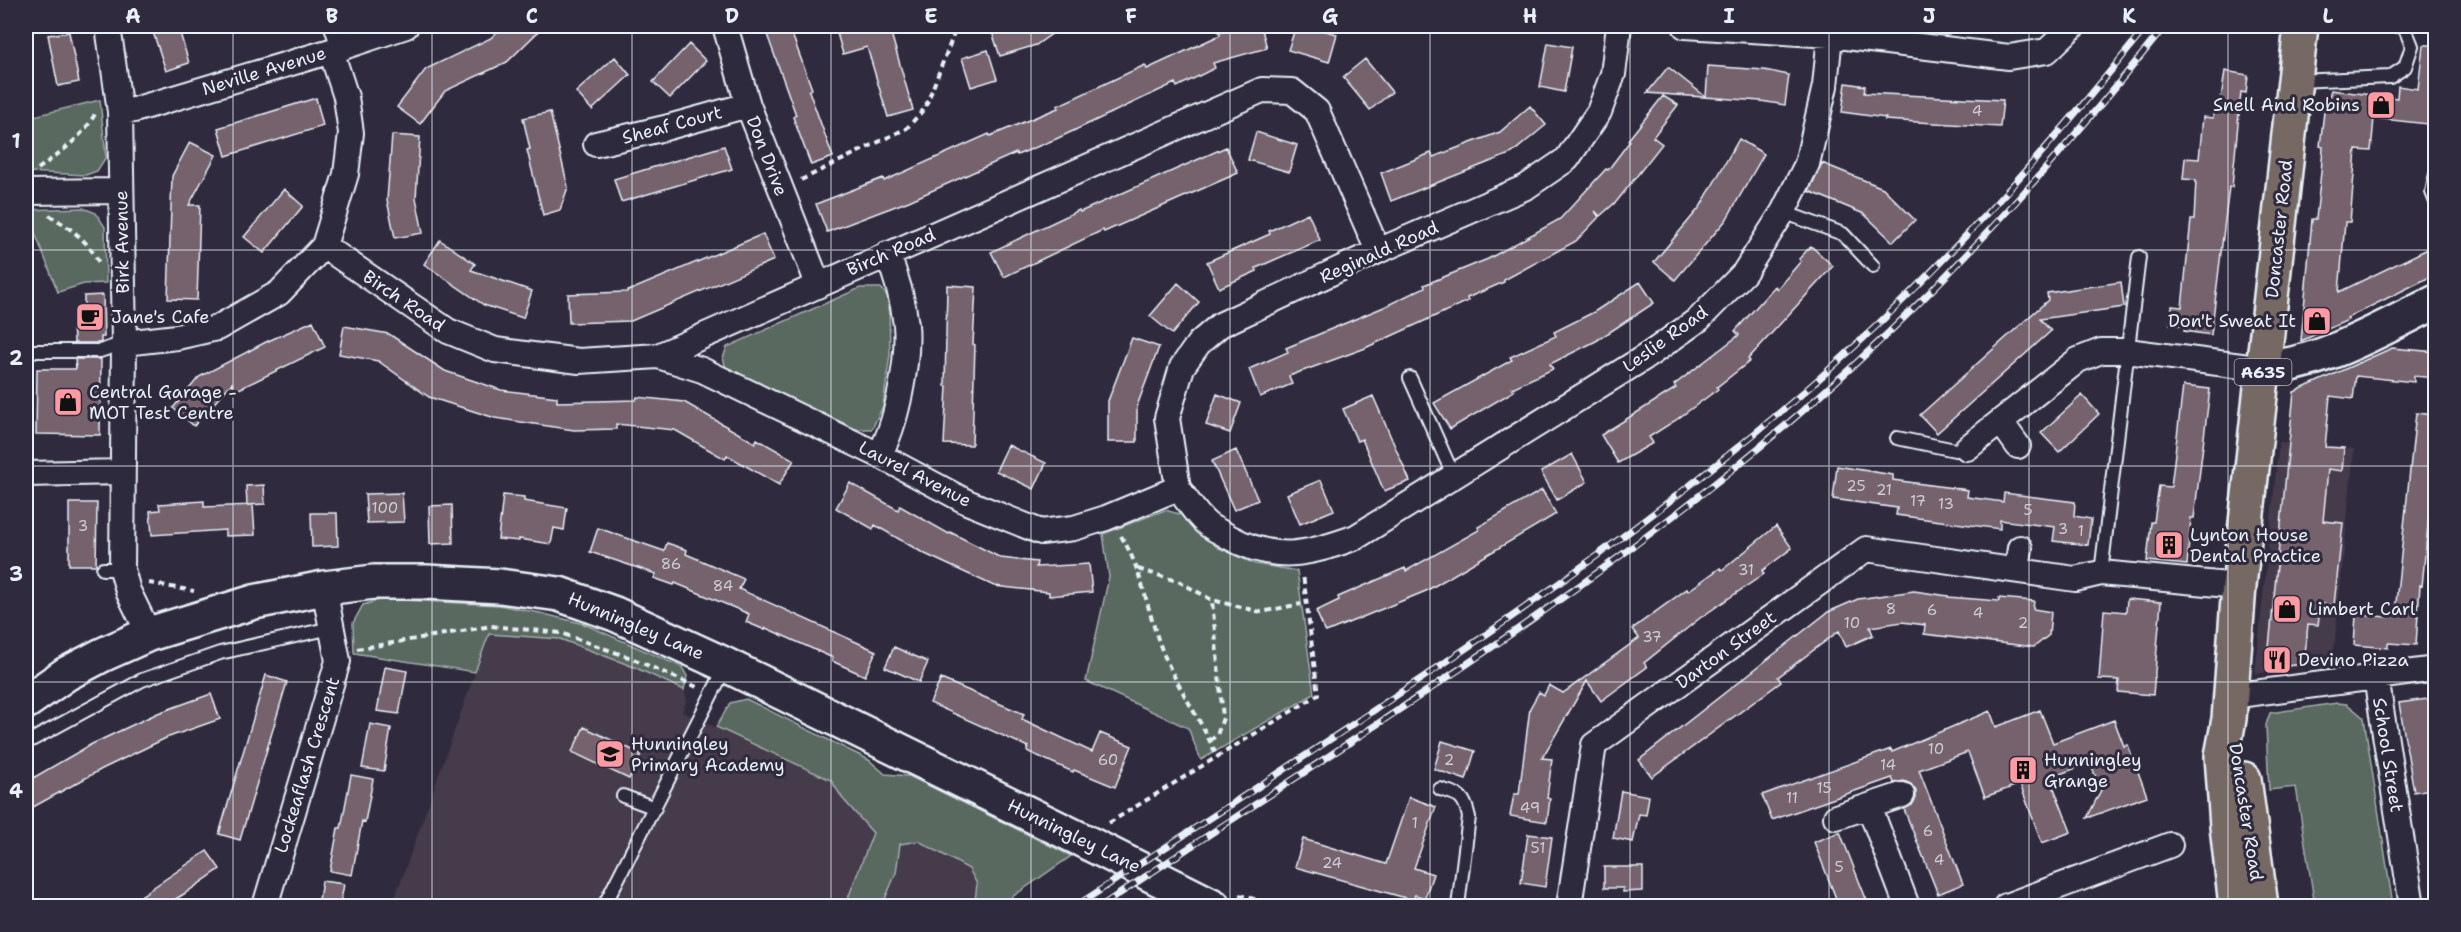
<svg xmlns="http://www.w3.org/2000/svg" width="2461" height="932" viewBox="0 0 2461 932" font-family="'Shantell Sans',sans-serif">
  <rect width="100%" height="100%" fill="#2f2a3d"/>
  <filter id="ink" filterUnits="userSpaceOnUse"><feTurbulence type="fractalNoise" baseFrequency=".0167" numOctaves="2"/><feDisplacementMap in="SourceGraphic" scale="12" xChannelSelector="R" yChannelSelector="G"/><feConvolveMatrix kernelMatrix="1 2 1 2 8 2 1 2 1" color-interpolation-filters="sRGB"/></filter>
  <g filter="url(#ink)">
    <path fill="#443b4b" d="M2279,442L2354,449L2333,661L2255,674Z
      M489,634L560,639L634,667L684,690L687,699L682,712L832,780L843,799L969,869L977,884L975,901L971,906H392Z"/>
    <path fill="#5a695f" stroke="#a1adac" stroke-width="1.5" d="M100,100L106,157L97,171L86,175L26,172V118Z
      M83,208L96,213L105,227L106,283L84,284L58,292L26,210Z
      M860,288H881L889,298L890,354L883,406L872,429H853L726,368L723,358L727,347Z
      M1165,510L1186,516L1217,547L1255,564L1297,571L1314,694L1201,760L1188,728L1086,681L1109,577L1103,534Z
      M383,599L499,605L540,613L584,624L682,667L687,676L684,690L634,667L560,639L489,634L475,672L354,653L353,623L363,605Z
      M746,699L869,760L885,774L909,776L1071,856L999,906H971L975,901L977,884L969,869L919,841L900,844L896,873L882,906H845L873,833L843,799L831,780L716,727L730,703Z
      M2337,703L2347,704L2364,718L2393,906H2315L2296,787L2269,790L2266,725L2270,713Z"/>
    <path fill="#76626d" stroke="#e8f1f8" stroke-width="1.5" d="M151,26H178L189,63L166,71Z
      M503,26H544L507,62L445,91L420,124L397,107L426,69L491,38Z
      M764,26H789L812,89L809,91L833,157L811,165L793,117L796,115Z
      M835,26H889L913,110L888,117L867,47L843,54Z
      M990,26H1063L1036,45L1000,56Z
      M1241,26H1261L1267,48L1213,63L1215,68L1177,87L1175,83L1056,139L1017,155L1016,153L909,201L827,232L816,204L883,178L884,181L989,134L990,136L1058,108L1057,106L1145,65L1147,69L1220,35L1219,32Z
      M1296,26H1308L1337,34L1329,62L1288,50Z
      M69,32L79,82L58,86L48,35Z
      M1548,43L1572,47L1564,92L1540,87Z
      M689,44L706,61L670,98L653,82Z
      M2423,45H2436V125L2374,118L2371,151L2356,150L2350,222H2345L2339,292L2436,245V274L2347,318L2348,320L2301,341L2312,219H2316L2321,172L2323,147L2320,146L2324,112L2331,90L2397,98L2398,86L2418,89Z
      M988,50L997,79L971,87L962,58Z
      M615,57L630,75L592,110L576,92Z
      M1365,59L1392,92L1370,110L1343,77Z
      M1708,66L1764,70L1789,75L1785,105L1761,101L1647,93L1668,67L1706,97Z
      M2225,71L2248,75L2246,93L2241,92L2232,187H2229L2211,335L2184,331L2185,326L2170,324L2172,306L2182,307L2191,220H2194L2196,180L2183,179L2185,158L2199,159L2203,117L2213,118V113H2219Z
      M1846,83L1865,86L1864,93L2003,100L2000,127L1885,120L1886,118L1842,112Z
      M1663,96L1678,105L1653,137L1662,144L1617,201L1600,216L1595,211L1599,217L1576,241L1504,280V282L1467,298L1468,301L1363,349L1289,376L1292,384L1260,397L1249,369L1288,352L1286,348L1384,307L1425,287L1424,285L1488,259L1560,219L1606,169L1608,170L1630,141L1628,140Z
      M316,98L323,126L226,156L218,128Z
      M1530,106L1546,125L1512,153L1391,201L1381,173L1431,153L1433,157L1500,132Z
      M550,112L568,187L560,210L543,215L527,150L530,149L523,118Z
      M1256,132L1297,145L1289,172L1248,160Z
      M392,135L420,137L416,198L423,233L395,238L387,200Z
      M1739,139L1764,154L1726,220L1675,280L1654,262L1700,207Z
      M190,142L216,155L189,205H200L197,300L168,299L172,176Z
      M724,146L732,169L621,202L614,179Z
      M1226,147L1238,173L1104,232L1103,230L1004,277L991,252L1079,210L1080,212Z
      M1822,163L1883,188L1915,220L1893,242L1864,214L1809,191Z
      M284,189L303,206L264,253L244,237Z
      M1308,213L1320,240L1256,268L1257,271L1219,288L1207,262L1270,234L1269,231Z
      M763,234L774,260L631,321L569,323L568,294L626,292Z
      M440,240L475,264L471,270L532,291L523,318L484,305L424,264Z
      M1811,246L1833,266L1748,359L1750,361L1717,387L1718,389L1676,420L1649,437L1653,443L1618,463L1601,435L1676,388L1674,385L1739,335L1735,331L1775,286L1777,289L1801,261L1799,259Z
      M1640,282L1654,303L1596,341L1550,364L1553,369L1512,388L1514,391L1450,429L1434,403L1512,360L1510,357L1556,336L1554,332L1594,312Z
      M2121,282L2124,307L2040,319L2051,331L1937,433L1920,415L2048,300L2047,293Z
      M1178,283L1199,302L1172,334L1150,316Z
      M947,285L976,287L973,344L975,345L972,445L944,444L947,386H945Z
      M103,295L104,337H101V342L99,343H74L73,321H77V313L84,312V296Z
      M313,321L325,347L235,391L232,383L194,426L173,408L199,377L266,342Z
      M344,326L389,334L445,371L501,390L557,397V402L636,400L637,397L684,402L755,443L757,439L794,460L779,485L727,455L725,459L675,430L616,424V429L574,430L495,418L429,397L378,361L339,354Z
      M1132,338L1159,347L1137,406V442H1108V401Z
      M2392,348L2436,352V378L2414,376V382L2356,376L2353,399L2330,396L2325,447L2344,448L2342,471L2328,469L2323,521L2343,523L2334,605L2321,604L2318,625L2308,624L2304,664L2267,668L2294,392Z
      M75,359H101L100,435L36,434L37,369H76Z
      M2183,386L2210,389L2194,518H2191L2187,565L2147,561L2151,522H2154L2159,486L2171,487Z
      M1217,394L1241,403L1230,433L1206,425Z
      M2082,395L2099,414L2059,452L2041,433Z
      M1373,396L1410,481L1384,491L1362,439L1357,441L1343,409Z
      M2416,413L2436,415V484H2432L2422,586L2420,585L2416,645L2388,643V648L2354,645L2356,615L2390,617V612H2395Z
      M1008,445L1046,463L1034,489L996,471Z
      M1236,450L1258,500L1234,510L1212,461Z
      M1572,454L1587,482L1557,500L1541,472Z
      M1837,466L1893,475V480L1968,490L1967,497L2003,502L2004,493L2075,502L2074,516L2091,519L2088,545L2053,541L2055,527L2000,520V529L1896,515L1897,508L1833,499Z
      M1321,480L1334,510L1300,524L1287,494Z
      M850,483L898,510L900,506L949,534L950,532L1001,558L1037,562L1036,567L1089,564L1092,592L1049,596V592L994,586L923,553L875,525L873,529L836,508Z
      M264,485L265,504L247,505L246,486Z
      M1542,490L1556,514L1426,591L1326,632L1324,629L1316,611L1339,600L1338,597L1405,568L1406,571L1479,530L1478,527Z
      M402,493L404,522L367,523L365,494Z
      M503,495L524,497V501L567,508L564,530L554,528L551,544L519,539V541L498,539Z
      M204,501V507L253,505L255,535L225,536V530L152,535L150,511L160,510L159,504Z
      M69,503H97L96,565H69Z
      M452,505L453,543L430,544L429,506Z
      M311,513H337L338,546L312,547Z
      M1776,526L1792,548L1762,571L1764,574L1700,618L1644,663L1647,667L1601,701L1587,681L1542,758L1552,759L1547,798L1550,799L1547,822L1510,816L1514,794H1519L1530,708L1539,692L1544,695L1549,685L1563,693L1639,638L1632,629L1687,589L1688,591L1720,568L1722,570Z
      M598,528L664,551L667,543L687,550L686,554L744,579L739,589L876,651L865,676L832,661L833,658L766,628L765,630L746,622L749,614L675,583L674,585L654,578L656,574L590,552Z
      M1914,591L1948,596V597L1999,601V598L2034,601L2033,609L2051,612L2049,635L2034,647L1924,634L1925,625L1902,622L1870,627L1873,635L1846,647L1839,631L1778,677L1781,682L1652,777L1639,760L1828,612L1858,599Z
      M2127,599L2161,602L2153,695L2118,692L2119,680L2099,679L2104,610L2126,612Z
      M894,647L928,662L919,682L885,667Z
      M385,667L407,671L399,714L377,711Z
      M266,675L287,682L240,840L219,834Z
      M941,679L1024,714L1022,719L1092,752L1100,733L1132,746L1115,787L1074,770L1073,772L1027,751L1028,747L930,703Z
      M211,694L220,719L166,738L102,769L26,811V782L92,744L158,713Z
      M2434,698L2436,788L2414,792L2399,703Z
      M2040,710L2053,743L2114,720L2124,746L2128,745L2147,796L2087,818L2101,790L2090,763L2052,777L2049,775L2071,832L2042,843L2020,784L1985,797L1968,752L1919,770L1963,884L1938,894L1904,809L1912,805L1916,798V791L1911,784L1904,781L1894,783L1892,778L1772,820L1762,795L1891,749L1892,752L1990,711L1996,727Z
      M370,724L391,728L384,771L362,768Z
      M584,727L641,754L629,779L572,752Z
      M1442,741L1475,751L1466,780L1434,769Z
      M351,775L373,779L365,822L362,821L352,875L330,871L338,828H341Z
      M1621,791L1649,796L1646,815L1639,814L1633,842L1613,838Z
      M1409,797L1436,807L1414,868L1433,874L1425,898L1415,895L1413,900L1295,867L1303,839L1386,864Z
      M1840,832L1859,881L1869,906H1839L1814,842Z
      M1528,834L1552,837L1545,887L1521,883Z
      M207,851L220,869L184,894L164,906H126Z
      M1604,867H1643V891L1623,892V888H1604Z
      M322,881L344,884L340,906H318Z"/>
    <g fill="none" stroke-linecap="round" stroke-linejoin="round">
      <g stroke="#e8f1f8" stroke-width="16">
        <path id="lane" d="M2297,81L2390,77L2405,67L2412,46L2404,26H2389
          M2436,174L2432,192L2436,202
          M1783,212L1843,234L1873,266
          M26,351H100L124,343
          M1410,378L1454,477
          M1897,438L1955,450L1967,448
          M103,569H122
          M2101,573L2139,257
          M26,743L142,680L220,653L331,628
          M1440,789C1460,795 1464,795 1469,817L1458,906
          M623,796L655,808
          M604,906L726,666"/>
      </g>
      <g stroke="#e8f1f8" stroke-width="28">
        <path id="street" d="M108,26L120,112L124,343L122,569L128,591L149,634
          M337,26L344,47
          M725,26L748,105L818,284
          M1685,26L1830,35L2009,57L2047,51L2073,26
          M120,112L134,110L331,51L406,26
          M596,144L665,128L748,105
          M26,192L121,191
          M324,246L448,331L495,350L579,361L658,356L1262,90L1292,91L1317,111L1378,251
          M124,343L177,337L217,328L279,293L324,246L346,174L351,133L346,97L331,51
          M658,356L702,370L879,455L967,502L1041,532L1074,528L1106,518L1178,488
          M2001,422L2018,446
          M1967,448L2078,360L2101,351H2127L2264,369
          M879,455C897,425 909,360 906,325C903,300 897,277 887,254
          M26,474L122,472
          M1178,488C1187,500 1196,515 1207,524C1213,529 1221,532 1227,536C1275,563 1307,555 1356,537L1650,354L1699,319L1744,273L1783,212L1807,164L1825,86L1830,35
          M1178,488L1167,418L1182,367L1199,343L1220,325L1378,251L1526,187L1567,159L1599,112L1613,74L1619,26
          M2017,570L2020,548
          M2376,677L2436,669
          M2231,696L2376,677L2412,906
          M1869,806L1907,906
          M1836,817L1902,795
          M265,906L338,661L324,588
          M1569,906L1594,745L1866,549L2075,579L2101,573L2239,586
          M2006,906L2170,845"/>
      </g>
      <g stroke="#e8f1f8" stroke-width="38">
        <path id="secondary" d="M2264,369C2326,362 2380,329 2436,302
          M26,702L66,674L102,655L149,634L254,602L324,588L374,582H426L500,586L559,594L615,614L726,665L1082,840L1213,906"/>
      </g>
      <g stroke="#e8f1f8" stroke-width="38">
        <path id="highway" d="M2244,779L2261,906
          M2236,906L2227,826L2222,756L2229,719L2239,586L2301,26"/>
      </g>
      <path stroke="#e8f1f8" stroke-width="4" stroke-dasharray="6 4.5" stroke-linecap="butt" d="M38,169C60,152 83,138 96,112
        M801,180L907,128L925,108L957,26
        M49,215C70,228 88,240 99,263
        M1121,536C1143,571 1147,612 1162,650C1177,688 1202,720 1217,757
        M1138,569L1180,582L1212,600L1261,612L1301,604
        M149,583L194,591
        M357,649L491,626L561,633L631,658L697,687
        M1210,741L1217,735L1223,718L1212,600
        M1109,823L1318,695L1303,574
        M1239,895L1281,906"/>
      <use href="#lane" stroke="#2f2a3d" stroke-width="12"/>
      <use href="#street" stroke="#2f2a3d" stroke-width="24"/>
      <use href="#secondary" stroke="#2f2a3d" stroke-width="33"/>
      <use href="#highway" stroke="#766964" stroke-width="33"/>
      <g stroke="#e8f1f8" stroke-width="7">
        <path id="rail" d="M1076,906C1321,744 1574,589 1797,398C1927,286 2041,159 2147,26
          M1101,906C1340,746 1590,596 1807,407C1940,292 2056,162 2165,26"/>
      </g>
      <use href="#rail" stroke="#2f2a3d" stroke-width="4.5" stroke-dasharray="14" stroke-linecap="butt"/>
    </g>
  </g>
  <path fill="none" stroke="#e8f1f8" stroke-width="1.5" stroke-opacity="0.55" d="M233,26V906M432,26V906M632,26V906M831,26V906M1031,26V906M1230,26V906M1430,26V906M1630,26V906M1829,26V906M2029,26V906M2228,26V906M26,250H2436M26,466H2436M26,682H2436"/>
  <defs>
    <g id="shop-square" transform="scale(1.5)"><rect x="-9" y="-9" width="18" height="18" rx="4" fill="#ff9aa2" stroke="#2f2a3d"/><path d="M-5-2.5h2.3a2.7 3.5 0 0 1 5.4 0H5L5.5 6h-11ZM-1.5-2.5h3a1.5 2.3 0 0 0-3 0Z" fill="#111"/></g>
    <g id="cafe-square" transform="scale(1.5)"><rect x="-9" y="-9" width="18" height="18" rx="4" fill="#ff9aa2" stroke="#2f2a3d"/><path d="M-5.5-4.5H6V0H3Q3 3.5 0 3.5H-2.5Q-5.5 3.5-5.5 0ZM3-3.2v2h1.7v-2ZM-6 4.5H4V6H-6Z" fill="#111"/></g>
    <g id="building-square" transform="scale(1.5)"><rect x="-9" y="-9" width="18" height="18" rx="4" fill="#ff9aa2" stroke="#2f2a3d"/><path d="M-4-6H4V6H1V3H-1V6H-4ZM-2.5-4.3h1.7v1.8h-1.7ZM.8-4.3h1.7v1.8H.8ZM-2.5-1h1.7V.8h-1.7ZM.8-1h1.7V.8H.8Z" fill="#111"/></g>
    <g id="restaurant-square" transform="scale(1.5)"><rect x="-9" y="-9" width="18" height="18" rx="4" fill="#ff9aa2" stroke="#2f2a3d"/><path d="M-5-6h1v4h1v-4h1v4h1v-4h1v5L-1.5 .5V6h-2V.5L-5-1ZM5-6V6H3V1.5H1.5Q1.5-4 5-6Z" fill="#111"/></g>
    <g id="school-square" transform="scale(1.5)"><rect x="-9" y="-9" width="18" height="18" rx="4" fill="#ff9aa2" stroke="#2f2a3d"/><path d="M0-5L7-2L0 1L-7-2ZM-4 1L0 2.5L4 1V4Q0 6-4 4Z" fill="#111"/></g>
  </defs>
  <g fill-rule="evenodd">
    <use href="#shop-square" x="2381" y="105"/>
    <use href="#cafe-square" x="90" y="317"/>
    <use href="#shop-square" x="2317" y="321"/>
    <use href="#shop-square" x="68" y="402"/>
    <use href="#building-square" x="2169" y="545"/>
    <use href="#shop-square" x="2287" y="609"/>
    <use href="#restaurant-square" x="2277" y="660"/>
    <use href="#school-square" x="610" y="754"/>
    <use href="#building-square" x="2023" y="770"/>
  </g>
  <g text-anchor="middle" dominant-baseline="central" stroke-width="6" stroke-linejoin="round" paint-order="stroke">
    <g font-size="15" fill="#cccdd5">
      <text x="1977" y="111">4</text>
      <text x="1856" y="486">25</text>
      <text x="1884" y="490">21</text>
      <text x="1918" y="501">17</text>
      <text x="1946" y="504">13</text>
      <text x="385" y="508">100</text>
      <text x="2028" y="510">5</text>
      <text x="83" y="526">3</text>
      <text x="2063" y="529">3</text>
      <text x="2081" y="531">1</text>
      <text x="671" y="564">86</text>
      <text x="1746" y="570">31</text>
      <text x="723" y="586">84</text>
      <text x="1891" y="609">8</text>
      <text x="1932" y="610">6</text>
      <text x="1978" y="613">4</text>
      <text x="1852" y="623">10</text>
      <text x="2023" y="623">2</text>
      <text x="1652" y="637">37</text>
      <text x="1936" y="749">10</text>
      <text x="1108" y="760">60</text>
      <text x="1449" y="760">2</text>
      <text x="1888" y="765">14</text>
      <text x="1824" y="788">15</text>
      <text x="1792" y="798">11</text>
      <text x="1530" y="808">49</text>
      <text x="1415" y="823">1</text>
      <text x="1928" y="831">6</text>
      <text x="1538" y="848">51</text>
      <text x="1939" y="860">4</text>
      <text x="1332" y="863">24</text>
      <text x="1839" y="867">5</text>
    </g>
    <rect fill="#2f2a3d" stroke="#b0b5c0" stroke-width="1.5" x="2234.5" y="359" width="57" height="26" rx="4.5"/>
    <g font-size="16" font-weight="bold" fill="#e8f1f8">
      <text x="2263" y="372">A635</text>
    </g>
    <g font-size="18" fill="#e8f1f8" stroke="#2f2a3d">
      <text transform="translate(264 71) rotate(-17)">Neville Avenue</text>
      <text transform="translate(672 125) rotate(-15)">Sheaf Court</text>
      <text transform="translate(767 156) rotate(69)">Don Drive</text>
      <text transform="translate(2279 229) rotate(-84)">Doncaster Road</text>
      <text transform="translate(122 242) rotate(-91)">Birk Avenue</text>
      <text transform="translate(891 252) rotate(-23)">Birch Road</text>
      <text transform="translate(1379 252) rotate(-24)">Reginald Road</text>
      <text transform="translate(404 301) rotate(34)">Birch Road</text>
      <text transform="translate(1665 339) rotate(-36)">Leslie Road</text>
      <text transform="translate(915 474) rotate(27)">Laurel Avenue</text>
      <text transform="translate(636 626) rotate(23)">Hunningley Lane</text>
      <text transform="translate(1726 650) rotate(-36)">Darton Street</text>
      <text transform="translate(2388 755) rotate(81)">School Street</text>
      <text transform="translate(307 765) rotate(-73)">Lockeaflash Crescent</text>
      <text transform="translate(2246 812) rotate(81)">Doncaster Road</text>
      <text transform="translate(1074 836) rotate(26)">Hunningley Lane</text>
    </g>
    <g font-size="18" fill="#e8f1f8" stroke="#2f2a3d" text-anchor="start">
      <text x="2360" y="105" text-anchor="end">Snell And Robins</text>
      <text x="111" y="317">Jane's Cafe</text>
      <text x="2296" y="321" text-anchor="end">Don't Sweat It</text>
      <text x="89" y="392">Central Garage -<tspan x="89" dy="21">MOT Test Centre</tspan></text>
      <text x="2190" y="535">Lynton House<tspan x="2190" dy="21">Dental Practice</tspan></text>
      <text x="2308" y="609">Limbert Carl</text>
      <text x="2298" y="660">Devino Pizza</text>
      <text x="631" y="744">Hunningley<tspan x="631" dy="21">Primary Academy</tspan></text>
      <text x="2044" y="760">Hunningley<tspan x="2044" dy="21">Grange</tspan></text>
    </g>
  </g>
  <rect width="2461" height="932" fill="none" stroke="#2f2a3d" stroke-width="66"/>
  <rect x="33" y="33" width="2395" height="866" fill="none" stroke="#e8f1f8" stroke-width="2"/>
  <g font-size="20" text-anchor="middle" font-weight="bold" fill="#e8f1f8">
    <text x="133" y="23">A</text>
    <text x="332" y="23">B</text>
    <text x="532" y="23">C</text>
    <text x="732" y="23">D</text>
    <text x="931" y="23">E</text>
    <text x="1131" y="23">F</text>
    <text x="1330" y="23">G</text>
    <text x="1530" y="23">H</text>
    <text x="1729" y="23">I</text>
    <text x="1929" y="23">J</text>
    <text x="2129" y="23">K</text>
    <text x="2328" y="23">L</text>
    <text x="16" y="148">1</text>
    <text x="16" y="365">2</text>
    <text x="16" y="581">3</text>
    <text x="16" y="798">4</text>
  </g>
</svg>
